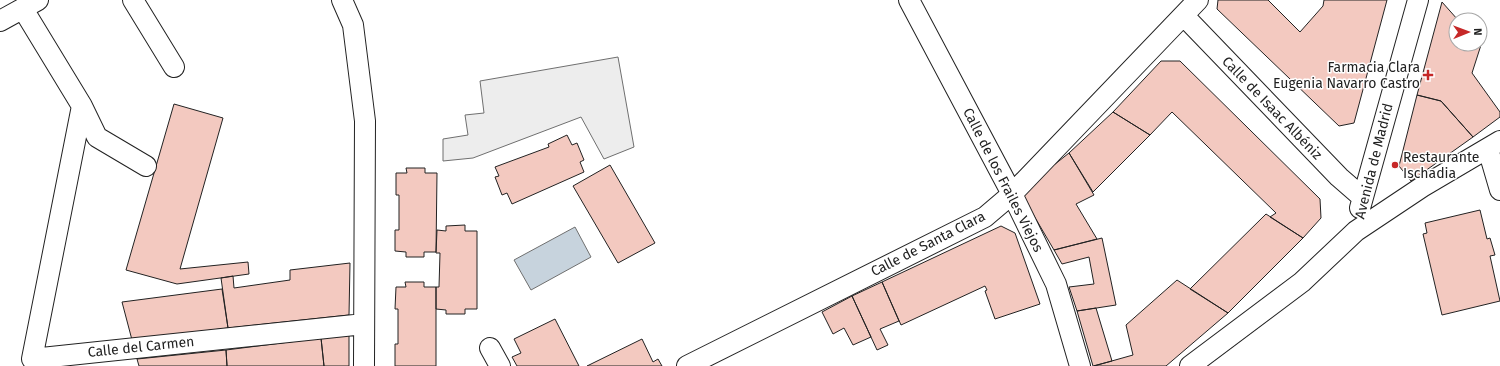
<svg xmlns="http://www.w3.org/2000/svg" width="1500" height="366" viewBox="0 0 1500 366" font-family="'Fira Sans',sans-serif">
  <rect width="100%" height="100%" fill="#fff"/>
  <path fill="#ededed" stroke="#6f6f6f" d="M618,57L634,147L604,159L581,117L473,158L443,161V139L468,135L465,115L484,113L480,81Z"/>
  <path fill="#c7d3dd" stroke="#6f6f6f" d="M575,227L591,257L531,290L514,260Z"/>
  <path fill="#f3c9c0" stroke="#222" d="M1218,0H1268L1300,32L1323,6L1324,0H1387L1354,123L1339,126L1217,9Z
    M1442,2L1458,20H1456V44H1479L1481,45L1472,73L1500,112V117L1473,137L1441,101L1417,95Z
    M1161,61H1180L1320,199L1321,218L1303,238L1270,217L1276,213L1172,112L1150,135L1113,112Z
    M1417,95L1441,101L1473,137L1411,181L1399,166Z
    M174,104L223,118L180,269L248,262L249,274L177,284L126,270Z
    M1113,112L1150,135L1093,192L1069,153Z
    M567,135L572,145L577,143L584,160L580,162L584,172L512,204L507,193L502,195L495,177L499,176L495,167L549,147L548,144Z
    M1069,153L1094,195L1076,204L1097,239L1054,250L1020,192Z
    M610,165L655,243L618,263L573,186Z
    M406,168H425V173H437L436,252H424V257H406V252L395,251V230H399V195H396V173H407Z
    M1480,210L1487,239L1490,238L1495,255L1490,256L1500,301L1442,315L1423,234L1427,233L1425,223Z
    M1266,214L1303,238L1228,313L1190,289Z
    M465,225V231H477V309H465V314H446V310L436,309V287H439L440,253H436L437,230L446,231V226Z
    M1001,226L1015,233L1040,304L995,319L985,291L987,290L985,286L901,325L882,282Z
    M1102,238L1116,305L1077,311L1069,287L1094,284L1089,257L1062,264L1054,250Z
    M350,263L349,315L228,328L221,278L233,276L234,288L290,280V270Z
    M1177,280L1228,313L1166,366H1094L1133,355L1126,325Z
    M405,282H424V287H436V366H395V344H398V309H395L396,287H406Z
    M882,282L899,321L880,329L888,345L877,350L852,296Z
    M222,289L228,328L132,340L122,302Z
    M852,296L871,337L853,345L844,328L833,334L822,312Z
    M1096,308L1112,361L1093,366L1077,311Z
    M555,319L579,366H517L512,357L521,353L514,339Z
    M349,335V366H324L321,338Z
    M321,338L324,366H227L226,350Z
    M642,339L653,362L658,359L662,366H587Z
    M226,350L227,366H139L137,359Z"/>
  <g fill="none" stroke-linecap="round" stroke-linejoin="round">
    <g stroke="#222" stroke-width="22">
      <path id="minor" d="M133,0L174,67
        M342,0L353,25L365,121L364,366
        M909,0L1012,194L1056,284L1080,366
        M23,9L82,106L32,359L364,324
        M1184,16L1339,177L1362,197
        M0,21L38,0
        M82,106L97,137L146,166
        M1488,149L1500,190
        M1360,208L1418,0
        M490,348L500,366
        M687,366L985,217L1012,194L1198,0
        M1190,366L1302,282L1356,231L1422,187L1500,141"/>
    </g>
    <use href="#minor" stroke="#fff" stroke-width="20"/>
  </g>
  <g fill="#c62828" stroke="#fff" stroke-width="1.5">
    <path d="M1426 69h4v4h4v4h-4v4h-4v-4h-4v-4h4z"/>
    <circle cx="1395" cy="165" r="4"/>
  </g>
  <g text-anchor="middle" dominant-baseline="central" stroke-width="3" stroke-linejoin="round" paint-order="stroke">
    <g font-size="14" fill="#222" stroke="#fff" text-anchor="end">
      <text x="1420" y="67">Farmacia Clara<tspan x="1420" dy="16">Eugenia Navarro Castro</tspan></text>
      <text x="1403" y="157" text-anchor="start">Restaurante<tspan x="1403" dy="16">Ischadia</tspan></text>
    </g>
    <g font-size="14" fill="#222" stroke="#fff">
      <text transform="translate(1272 108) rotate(46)">Calle de Isaac Albéniz</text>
      <text transform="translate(1374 161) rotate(-76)">Avenida de Madrid</text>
      <text transform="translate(1003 180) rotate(63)">Calle de los Frailes Viejos</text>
      <text transform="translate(928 244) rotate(-27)">Calle de Santa Clara</text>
      <text transform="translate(141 347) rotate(-6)">Calle del Carmen</text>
    </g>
  </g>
  <g transform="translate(1468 32) rotate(89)"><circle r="19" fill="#ffffff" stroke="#a7a7a7"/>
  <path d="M0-3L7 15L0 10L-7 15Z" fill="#c62828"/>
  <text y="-6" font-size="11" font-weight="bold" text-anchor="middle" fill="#222222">N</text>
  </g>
</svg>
